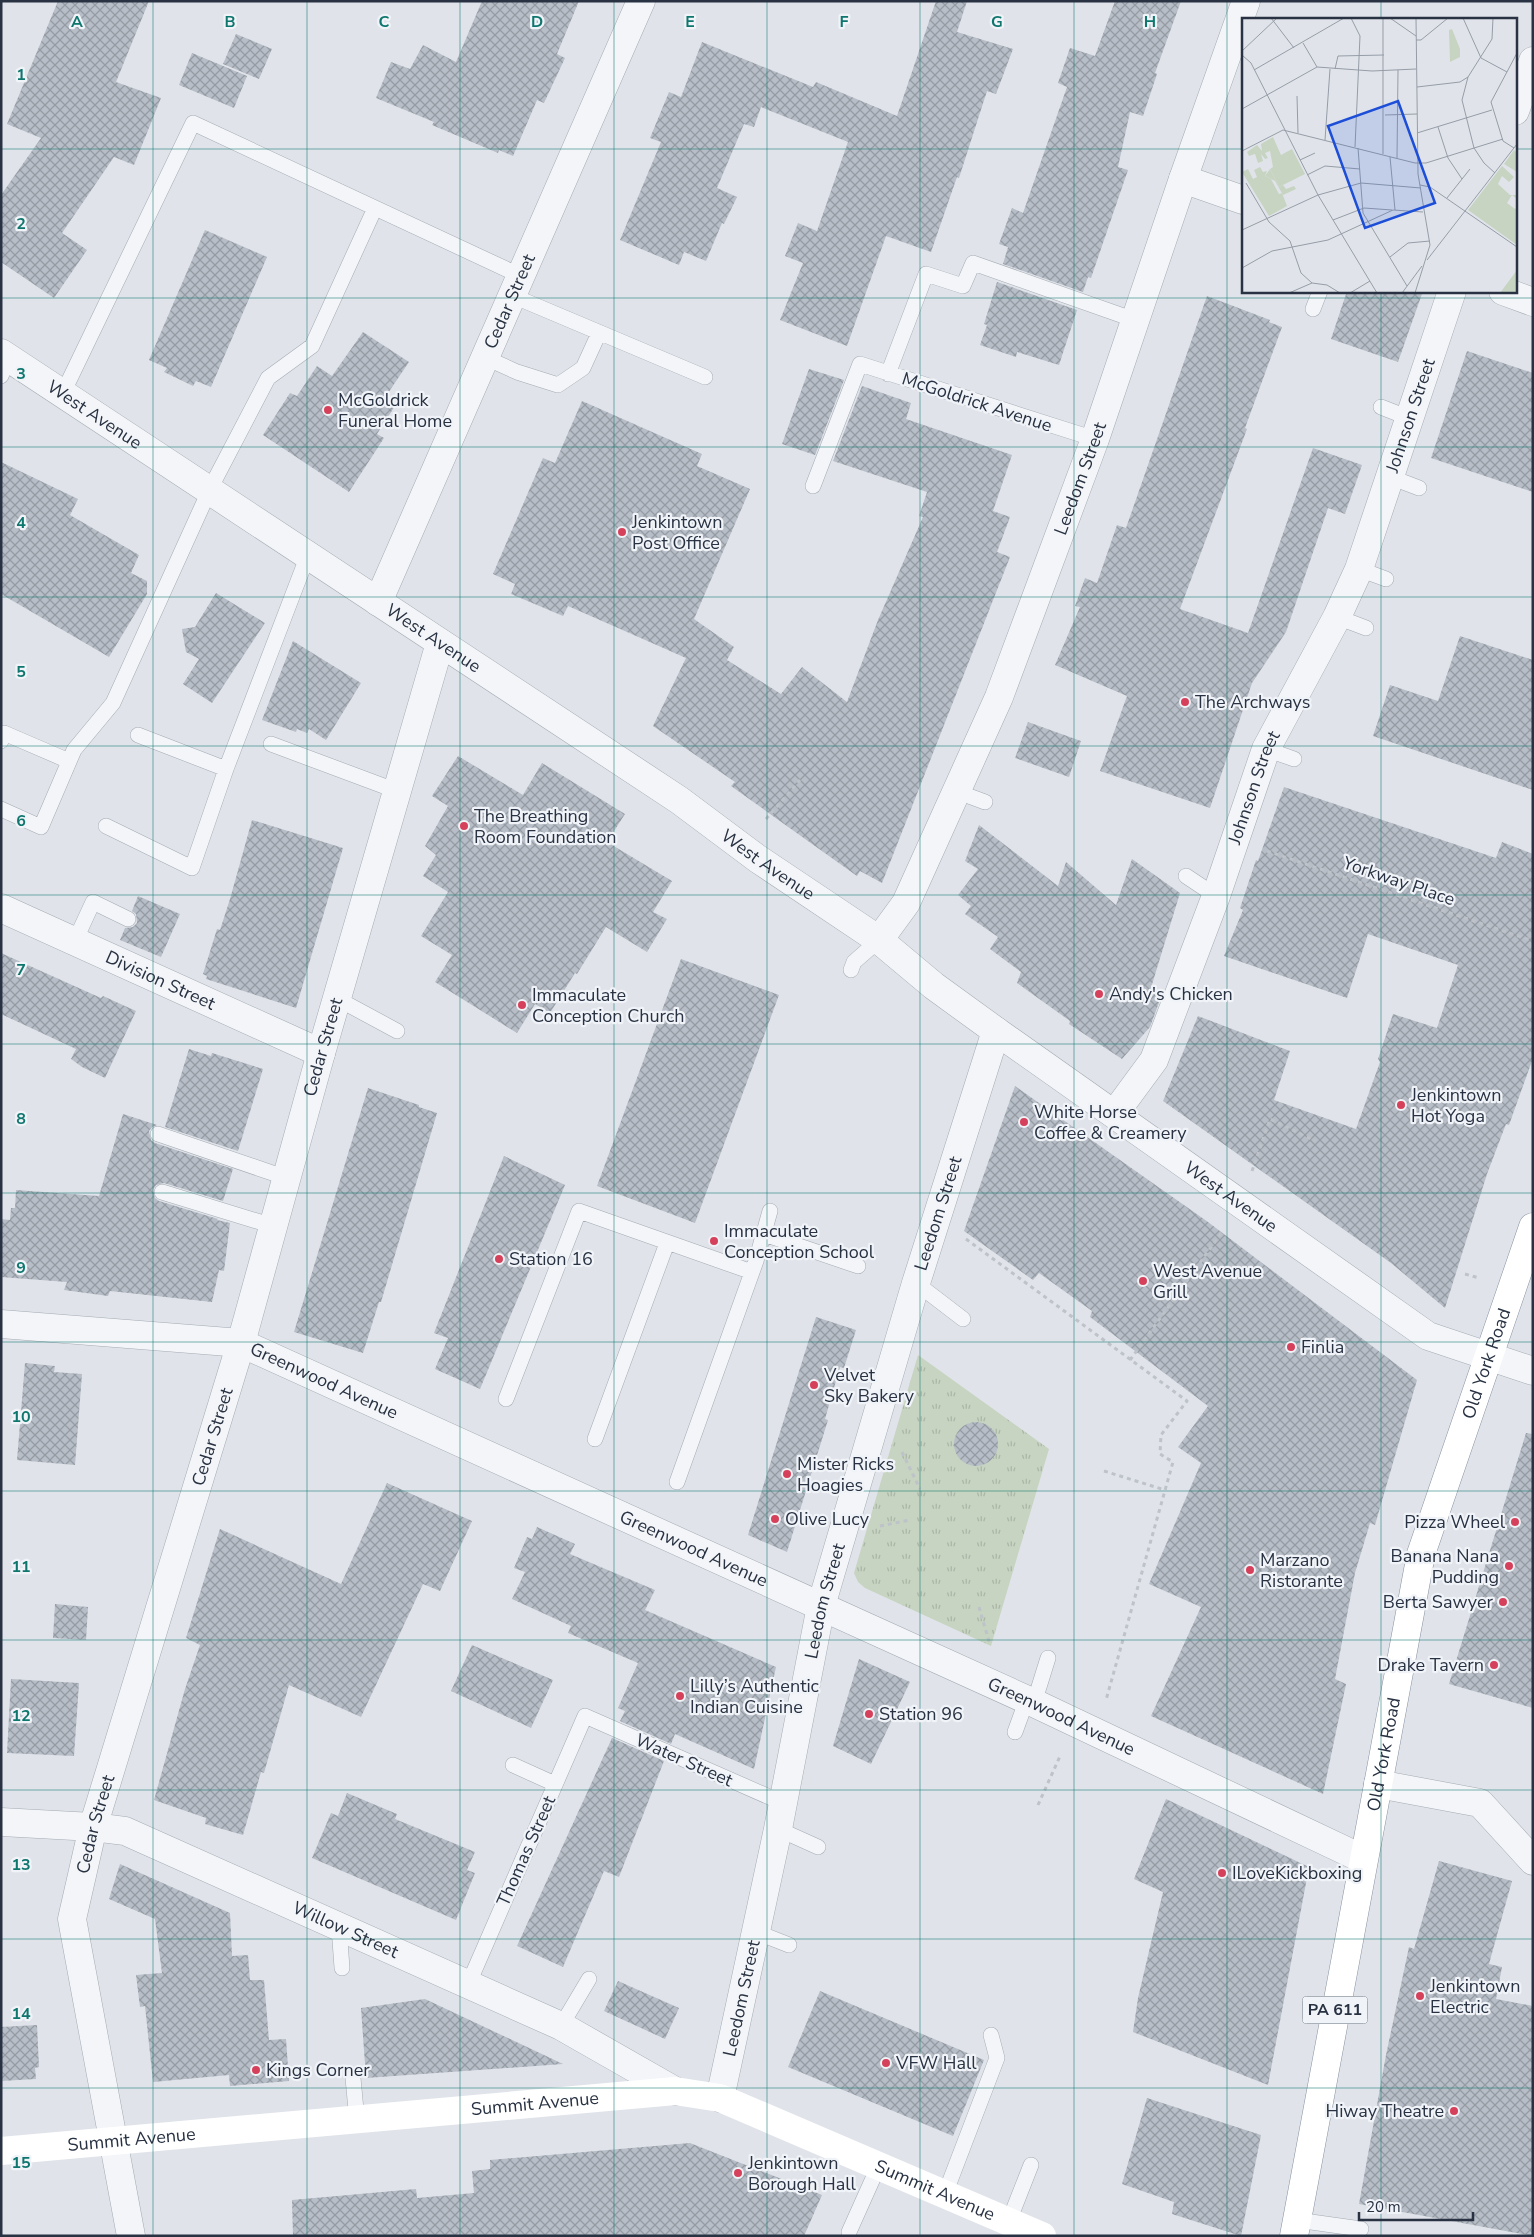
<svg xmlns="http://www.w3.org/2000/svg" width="1534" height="2237" viewBox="0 0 1534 2237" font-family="'Nunito Sans',sans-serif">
  <defs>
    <pattern id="park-tufts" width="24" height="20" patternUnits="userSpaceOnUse" patternTransform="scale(1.25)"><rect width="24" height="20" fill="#c7d4c1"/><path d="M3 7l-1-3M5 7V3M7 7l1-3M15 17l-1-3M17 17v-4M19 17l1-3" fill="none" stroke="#abb6a7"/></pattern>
    <pattern id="building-cross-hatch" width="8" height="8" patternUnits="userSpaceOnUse" patternTransform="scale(1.25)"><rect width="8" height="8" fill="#b7bec7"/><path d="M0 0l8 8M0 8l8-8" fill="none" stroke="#959ba3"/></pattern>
  </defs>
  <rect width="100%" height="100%" fill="#e0e4ea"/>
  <path fill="url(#park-tufts)" d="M918,1355L1049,1449L991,1646L865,1588L858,1582L854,1573Z"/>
  <path fill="url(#building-cross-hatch)" d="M58,1H149L116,82L161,98L134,165L114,157L62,233L87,250L54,298L1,262V195L41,138L7,124Z
    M482,1H579L557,54L565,58L544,103L537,100L513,156L499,150L498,153L432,125L434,122L376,98L391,62L410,69L423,45L456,62Z
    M936,1H967L957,32L1013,49L996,94L987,91L959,178L957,177L931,252L886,236L847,346L780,320L803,263L785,256L798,223L817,231L848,142L761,107L754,127L744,124L717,188L737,197L724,224L722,223L706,261L684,252L679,265L620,240L661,142L650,138L669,92L681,97L702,42L813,87L816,82L897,116Z
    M1115,1H1181L1155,73L1157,74L1143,116L1130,112L1118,167L1128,170L1091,278L1088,277L1083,292L1003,264L1008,247L999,244L1012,208L1023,213L1067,87L1058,83L1070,48L1095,56Z
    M236,34L272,49L259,79L223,64Z
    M192,53L247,76L234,108L179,85Z
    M205,230L267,257L211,387L196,381L193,386L164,372L167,368L149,360Z
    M997,282L1077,310L1059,365L1017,352L1016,357L980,345L987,325L984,324Z
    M1347,291H1423L1398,362L1331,339Z
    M1207,296L1270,320L1269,322L1282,327L1245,428L1247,429L1180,609L1248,633L1313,448L1362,465L1345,514L1328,508L1286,632L1252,683L1210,808L1100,771L1127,696L1055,665L1080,607L1075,606L1085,578L1097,583L1117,525L1126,528Z
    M363,332L409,362L384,399L395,406L377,434L384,438L349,492L263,435L290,393L297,396L317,366L332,376Z
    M1467,351L1533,373V492L1431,458Z
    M809,369L844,380L815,455L782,444Z
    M862,386L911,403L906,419L1012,455L993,511L1010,517L997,552L1010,557L882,883L860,871L857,876L731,786L735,782L653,726L686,658L568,606L563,616L511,594L515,584L493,574L543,458L555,463L582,401L702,454L697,466L750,489L694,619L734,647L727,660L781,694L802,667L847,702L878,620L923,517L919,516L927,492L833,461Z
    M1,462L78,499L70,515L139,555L131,573L147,581V594L109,657L1,594Z
    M216,593L265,623L212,703L183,684L199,659L186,652L182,629L195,627Z
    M1460,636L1533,660V790L1373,736L1390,685L1438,701Z
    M293,641L361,683L326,740L309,729L307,733L297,729L296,732L262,720Z
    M1028,722L1081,741L1069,777L1015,758Z
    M458,756L523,795L542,763L625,814L607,842L672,881L653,912L667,919L647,952L606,927L577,974L575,973L550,1013L535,1004L517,1033L435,982L452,955L421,936L448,892L423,876L436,855L425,846L448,806L432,796Z
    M1284,787L1496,858L1502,842L1533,854V1058L1509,1125L1506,1124L1487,1174L1445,1308L1391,1263L1163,1101L1198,1016L1290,1051L1274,1100L1356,1129L1380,1062L1378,1059L1393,1014L1437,1028L1458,965L1368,934L1347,998L1224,956L1243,910L1240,908L1256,860L1258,861Z
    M252,820L343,848L296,1008L206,979L207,976L203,974L217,929L220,930L230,899Z
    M979,825L1058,886L1066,862L1116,905L1132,859L1180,893L1150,991L1161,997L1150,1027L1122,1059L1069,1024L1070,1021L1017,983L1021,972L990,949L998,937L965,914L971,906L958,895L978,869L965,861Z
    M138,896L180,914L161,957L120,940L125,928L133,927L137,923L136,914L132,911Z
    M1,953L101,998L103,996L136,1011L105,1078L82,1067L71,1059L76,1049L1,1014Z
    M681,959L779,995L695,1223L597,1186Z
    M189,1049L211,1056L212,1053L263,1069L238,1151L165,1127Z
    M1015,1086L1208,1222L1417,1380L1375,1525L1370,1523L1355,1573L1335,1679L1346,1684L1323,1794L1151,1716L1201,1607L1149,1584L1201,1463L1178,1447L1208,1406L1090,1317L1092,1311L1039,1273L1033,1280L964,1231Z
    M368,1088L419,1105V1107L437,1113L381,1302H379L363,1353L294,1332Z
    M123,1114L157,1125L152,1127L149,1131L151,1140L155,1143L233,1169L223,1201L164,1183L156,1185L153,1190L155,1198L159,1201L218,1219L217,1220L230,1223L224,1271L219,1270L212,1302L110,1291L108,1296L64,1290L67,1282L1,1277V1219L10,1220L11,1208H15L16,1190L99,1196Z
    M504,1156L565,1185L480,1389L435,1369L448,1338L434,1333Z
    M816,1317L856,1330L844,1368L840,1367L825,1419L828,1420L787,1552L748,1535Z
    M25,1363L55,1366L54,1372L82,1374L75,1465L17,1460Z
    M954 1444a22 22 0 1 1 44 0a22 22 0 1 1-44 0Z
    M1526,1433L1533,1434V1708L1449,1684Z
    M387,1483L472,1521L440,1591L423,1584L361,1717L289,1685L264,1773L261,1772L243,1835L205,1824L206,1818L154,1800L185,1689L200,1645L186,1638L220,1529L341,1584Z
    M537,1527L575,1544L570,1554L655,1590L645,1610L776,1667L754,1769L675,1734L671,1744L620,1721L625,1711L618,1708L638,1663L568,1633L571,1626L512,1599L525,1572L514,1568L527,1537L532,1539Z
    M55,1604L88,1607L86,1640L53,1638Z
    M472,1645L553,1680L531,1728L451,1691Z
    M859,1659L910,1682L871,1764L833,1746Z
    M11,1679L79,1683L74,1756L7,1753Z
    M612,1738L664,1761L619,1877L604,1871L563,1967L517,1946Z
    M347,1793L397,1814L395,1819L475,1852L467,1870L475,1873L456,1920L312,1858L331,1813L338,1816Z
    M1166,1799L1309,1867L1268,2085L1133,2032L1138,1998L1163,1892L1134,1879Z
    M1439,1861L1512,1881L1489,1964L1502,1967L1496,1999L1533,2006V2236L1359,2204L1386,2055L1409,1947L1414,1949Z
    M120,1864L230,1913L232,1956L248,1955L250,1980H264L269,2040L286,2039L289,2081L230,2086L229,2075L153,2082L145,2006L140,2007L136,1975L162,1973L155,1919L109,1899Z
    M618,1981L679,2008L665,2039L604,2011Z
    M820,1991L984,2060L953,2136L788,2067Z
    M425,1999L563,2064L366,2078L361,2008Z
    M37,2025L39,2067L35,2068L36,2079L1,2081V2027Z
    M1147,2098L1261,2135L1241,2236L1172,2214L1174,2202L1122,2184Z
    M690,2143L822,2195L804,2236H293L292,2200L416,2189L417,2198L474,2193L472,2171L490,2169V2160Z"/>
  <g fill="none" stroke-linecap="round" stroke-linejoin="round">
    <g stroke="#a5abb4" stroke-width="16">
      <path id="lane" d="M513,296L705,377
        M1313,309L1320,291
        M486,358L517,372L558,385L583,368L599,333
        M888,374L926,274L963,286L973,263L1135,320
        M1,376L9,358
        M63,393L193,123L521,276
        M1381,407L1409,418
        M1390,477L1419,488
        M813,486L860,364L1095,439
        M1359,569L1386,579
        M1337,617L1366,628
        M138,735L226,769L308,555
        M1,741L4,733L69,761
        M271,744L397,791
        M1266,749L1294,759
        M958,792L985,802
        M1,809L41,827L74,750L113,703L210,489L268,378L312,346L375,208
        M106,826L192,868L226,769
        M1186,876L1216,896
        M75,941L93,902L128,919
        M851,970L854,962L879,940
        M336,998L397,1031
        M158,1134L287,1178
        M162,1192L273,1226
        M764,1234L858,1266
        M916,1283L963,1319
        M506,1399L579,1211L752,1272
        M595,1439L667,1243
        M677,1482L756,1261L770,1211
        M1034,1703L1048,1658
        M1015,1732L1027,1699
        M513,1765L555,1784
        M778,1829L818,1847
        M339,1927L342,1968
        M756,1932L789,1945
        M468,1985L585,1716L783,1803
        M561,2026L589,1979
        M353,2078L357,2121
        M945,2194L997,2058L991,2035
        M1297,2220L1361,2229
        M1009,2221L1031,2165
        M849,2232L879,2165"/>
    </g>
    <g stroke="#a5abb4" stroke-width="29">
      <g id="street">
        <path d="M1515,111L1533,61"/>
        <path d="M1183,179L1243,200"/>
        <path d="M1503,291L1533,302"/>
        <path id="s1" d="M1,353L679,800L758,859L879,940L934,986L996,1031L1428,1336L1533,1371"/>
        <path id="s2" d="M378,602L641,1"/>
        <path id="s3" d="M1,908L321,1053"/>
        <path id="s4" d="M879,940L906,903L999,697L1095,439L1183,179L1246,1"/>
        <path id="s5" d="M1115,1113L1154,1060L1216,896L1266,749L1337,617L1359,569L1452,291"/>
        <path id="s6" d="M1,1324L241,1343L1034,1703L1363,1859"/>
        <path d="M1378,1784L1480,1803L1533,1861"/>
        <path id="s7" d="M1,1822L93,1827L125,1831L561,2026L675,2091"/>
        <path id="s8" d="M720,2098L778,1829L821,1606L916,1283L996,1031"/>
        <path id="s9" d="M131,2236L72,1919L93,1827L241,1343L321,1053L440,643"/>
      </g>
    </g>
    <g stroke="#8792a1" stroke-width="29">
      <g id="highway">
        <path id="s11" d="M1294,2236L1421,1554L1533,1227"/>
      </g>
    </g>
    <path stroke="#bec2c9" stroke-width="3" stroke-dasharray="4 4" stroke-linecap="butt" d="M766,819L800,780
      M1267,851L1533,941
      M1252,1171L1270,1119L1315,1141
      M966,1239L1187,1401L1161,1435L1160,1454L1173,1462L1106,1700
      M1465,1274L1479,1278
      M1130,1360L1222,1232
      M902,1452L920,1489
      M1104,1471L1165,1490
      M880,1526L910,1520
      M979,1607L990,1645
      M1038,1805L1061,1754"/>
    <use href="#lane" stroke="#f3f5f8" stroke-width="15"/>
    <use href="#street" stroke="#f3f5f8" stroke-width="28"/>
    <path stroke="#fff" stroke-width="28" id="s10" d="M1,2151L675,2091L720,2098L1042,2236"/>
    <use href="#highway" stroke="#fff" stroke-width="28"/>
  </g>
  <path fill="none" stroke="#0f766e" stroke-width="1" stroke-opacity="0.55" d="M153,1V2236M307,1V2236M460,1V2236M614,1V2236M767,1V2236M920,1V2236M1074,1V2236M1227,1V2236M1381,1V19M1,149H1243M1515,149H1533M1381,291V2236M1,298H1533M1,447H1533M1,597H1533M1,746H1533M1,895H1533M1,1044H1533M1,1193H1533M1,1342H1533M1,1491H1533M1,1640H1533M1,1790H1533M1,1939H1533M1,2088H1533"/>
  <g fill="#d5405a" stroke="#f0f3f7" stroke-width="2">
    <circle cx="328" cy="410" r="5"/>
    <circle cx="622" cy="532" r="5"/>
    <circle cx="1185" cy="702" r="5"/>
    <circle cx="464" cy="826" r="5"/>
    <circle cx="1099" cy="994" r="5"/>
    <circle cx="522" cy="1005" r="5"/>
    <circle cx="1401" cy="1105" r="5"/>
    <circle cx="1024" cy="1122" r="5"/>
    <circle cx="714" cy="1241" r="5"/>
    <circle cx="499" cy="1259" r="5"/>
    <circle cx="1143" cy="1281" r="5"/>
    <circle cx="1291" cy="1347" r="5"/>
    <circle cx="814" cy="1385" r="5"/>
    <circle cx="787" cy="1474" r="5"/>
    <circle cx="775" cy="1519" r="5"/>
    <circle cx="1515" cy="1522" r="5"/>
    <circle cx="1509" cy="1566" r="5"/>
    <circle cx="1250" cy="1570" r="5"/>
    <circle cx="1503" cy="1602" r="5"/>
    <circle cx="1494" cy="1665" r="5"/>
    <circle cx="680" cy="1696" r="5"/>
    <circle cx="869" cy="1714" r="5"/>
    <circle cx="1222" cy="1873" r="5"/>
    <circle cx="1420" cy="1996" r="5"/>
    <circle cx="886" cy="2063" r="5"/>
    <circle cx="256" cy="2070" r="5"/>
    <circle cx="1454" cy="2111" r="5"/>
    <circle cx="738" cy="2173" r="5"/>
  </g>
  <g text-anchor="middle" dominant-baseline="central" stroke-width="4.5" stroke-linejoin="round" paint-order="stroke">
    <rect fill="#f0f3f7" stroke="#646c78" stroke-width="1" x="1302.5" y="1996.5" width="65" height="27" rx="4"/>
    <g font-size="16" font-weight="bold" fill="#283242">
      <text x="1335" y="2010">PA 611</text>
    </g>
    <g font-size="18" fill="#283242" stroke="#f0f3f7">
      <text stroke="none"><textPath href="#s2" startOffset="328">Cedar Street</textPath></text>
      <text transform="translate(977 402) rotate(18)">McGoldrick Avenue</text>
      <text stroke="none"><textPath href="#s1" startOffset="112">West Avenue</textPath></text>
      <text stroke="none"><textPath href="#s5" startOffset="761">Johnson Street</textPath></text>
      <text stroke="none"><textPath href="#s4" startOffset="505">Leedom Street</textPath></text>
      <text stroke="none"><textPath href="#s1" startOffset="518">West Avenue</textPath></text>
      <text stroke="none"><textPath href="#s5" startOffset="356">Johnson Street</textPath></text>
      <text stroke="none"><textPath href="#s1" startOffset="922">West Avenue</textPath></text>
      <text transform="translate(1399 881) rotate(19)">Yorkway Place</text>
      <text stroke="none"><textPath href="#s3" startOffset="175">Division Street</textPath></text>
      <text stroke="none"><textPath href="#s9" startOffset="1230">Cedar Street</textPath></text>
      <text stroke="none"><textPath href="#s1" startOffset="1492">West Avenue</textPath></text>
      <text stroke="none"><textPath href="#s8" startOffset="912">Leedom Street</textPath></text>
      <text stroke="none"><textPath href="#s11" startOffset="895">Old York Road</textPath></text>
      <text stroke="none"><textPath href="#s6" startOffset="332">Greenwood Avenue</textPath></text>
      <text stroke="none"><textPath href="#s9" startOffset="825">Cedar Street</textPath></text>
      <text stroke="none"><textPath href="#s6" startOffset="738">Greenwood Avenue</textPath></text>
      <text stroke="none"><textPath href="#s8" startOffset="508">Leedom Street</textPath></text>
      <text stroke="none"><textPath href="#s6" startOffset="1142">Greenwood Avenue</textPath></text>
      <text stroke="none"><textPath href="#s11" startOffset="490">Old York Road</textPath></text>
      <text transform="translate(684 1760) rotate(24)">Water Street</text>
      <text stroke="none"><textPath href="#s9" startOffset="420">Cedar Street</textPath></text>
      <text transform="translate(526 1851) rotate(-66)">Thomas Street</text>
      <text stroke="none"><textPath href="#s7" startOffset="366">Willow Street</textPath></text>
      <text stroke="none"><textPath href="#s8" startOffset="102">Leedom Street</textPath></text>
      <text stroke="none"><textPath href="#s10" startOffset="536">Summit Avenue</textPath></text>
      <text stroke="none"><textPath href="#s10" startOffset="131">Summit Avenue</textPath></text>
      <text stroke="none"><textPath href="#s10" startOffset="956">Summit Avenue</textPath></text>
    </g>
    <g font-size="18" fill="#283242" stroke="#f0f3f7" text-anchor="start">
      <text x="338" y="400">McGoldrick<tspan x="338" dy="21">Funeral Home</tspan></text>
      <text x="632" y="522">Jenkintown<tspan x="632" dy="21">Post Office</tspan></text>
      <text x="1195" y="702">The Archways</text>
      <text x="474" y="816">The Breathing<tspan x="474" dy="21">Room Foundation</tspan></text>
      <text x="1109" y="994">Andy's Chicken</text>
      <text x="532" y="995">Immaculate<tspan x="532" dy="21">Conception Church</tspan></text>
      <text x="1411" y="1095">Jenkintown<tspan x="1411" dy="21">Hot Yoga</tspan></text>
      <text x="1034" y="1112">White Horse<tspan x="1034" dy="21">Coffee &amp; Creamery</tspan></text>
      <text x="724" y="1231">Immaculate<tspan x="724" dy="21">Conception School</tspan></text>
      <text x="509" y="1259">Station 16</text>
      <text x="1153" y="1271">West Avenue<tspan x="1153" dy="21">Grill</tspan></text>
      <text x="1301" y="1347">Finlia</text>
      <text x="824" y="1375">Velvet<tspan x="824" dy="21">Sky Bakery</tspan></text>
      <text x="797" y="1464">Mister Ricks<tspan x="797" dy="21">Hoagies</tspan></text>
      <text x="785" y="1519">Olive Lucy</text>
      <text x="1505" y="1522" text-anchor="end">Pizza Wheel</text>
      <text x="1499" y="1556" text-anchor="end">Banana Nana<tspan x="1499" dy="21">Pudding</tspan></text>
      <text x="1260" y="1560">Marzano<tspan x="1260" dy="21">Ristorante</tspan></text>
      <text x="1493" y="1602" text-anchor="end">Berta Sawyer</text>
      <text x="1484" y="1665" text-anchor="end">Drake Tavern</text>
      <text x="690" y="1686">Lilly’s Authentic<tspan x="690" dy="21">Indian Cuisine</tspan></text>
      <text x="879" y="1714">Station 96</text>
      <text x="1232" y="1873">ILoveKickboxing</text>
      <text x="1430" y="1986">Jenkintown<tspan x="1430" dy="21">Electric</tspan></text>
      <text x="896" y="2063">VFW Hall</text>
      <text x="266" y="2070">Kings Corner</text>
      <text x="1444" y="2111" text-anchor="end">Hiway Theatre</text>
      <text x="748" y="2163">Jenkintown<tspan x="748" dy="21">Borough Hall</tspan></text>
    </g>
  </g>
  <g transform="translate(1242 18)">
    <rect width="275" height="275" fill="#e0e4ea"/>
    <path d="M31,119L39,137L50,131L63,156L37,169L28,151L31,149L28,133L23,135L26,140L23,141L19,136L21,143L16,145L13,136L7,138L5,134L15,127L20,133L19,126ZM272,132L275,135V154L262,146ZM260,148L272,159L267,164L260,158L256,166L268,177H275V181L270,177L265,185L273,191L275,189V227L226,192ZM18,149L21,154L25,153L23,158L29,161L37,176L40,175L45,188L27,198L0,154L6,151L11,161L15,159L12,152ZM275,252V275H258Z" fill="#c7d4c1"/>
    <path d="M210,11L218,31V39L208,44L207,12ZM28,151L37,169L41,167L44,171L52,168L54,171L41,177L33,163L23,158Z" fill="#c7d4c1"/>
    <path fill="none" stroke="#969da7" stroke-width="1" d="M29,0L52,30M109,0L118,18L113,129M141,0V136M148,0L174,18M221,0L239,40L265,54M251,0L250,21L226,59L220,82L232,130L242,145L253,155M174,22H179L206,0M61,25L75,49M0,33L35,0M0,37L9,45L76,177L135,275M93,51L96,38L142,37M12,52L102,0M175,69L218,64L226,59M55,78L56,115M0,91L75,49L130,53L174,51M143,97L175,96M196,109L206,140L220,161M175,115L250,92M83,122L88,51M116,130L121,195L165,268M272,130L261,123L249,84L275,35M0,133L41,112L173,145H184L261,121M148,139L153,192M155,140L156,52M58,142L73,135M65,157L83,148L118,151M4,165L27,204L48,223L59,255L70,265M178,167L188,169L275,229M205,180L228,151M91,202L122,190L150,192M0,212L76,177L119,165L179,170M148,239L166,225L188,223M185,242L275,126M0,250L30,233L86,222L151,192L181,194M47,275L70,265L85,267L98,275M108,275L128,263M160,275L180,248M173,275L188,227L176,156L174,0"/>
    <path fill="#1d4ed8" fill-opacity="0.15" stroke="#1d4ed8" stroke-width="2.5" d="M156,83L193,185L123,210L86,108Z"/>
    <rect width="275" height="275" fill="none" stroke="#283242" stroke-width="2.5"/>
  </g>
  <g font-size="16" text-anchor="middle" font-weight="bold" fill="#0f766e" stroke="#f0f3f7" stroke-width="4.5" stroke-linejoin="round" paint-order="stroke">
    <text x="77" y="27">A</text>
    <text x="230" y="27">B</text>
    <text x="384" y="27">C</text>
    <text x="537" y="27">D</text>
    <text x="690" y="27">E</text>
    <text x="844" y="27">F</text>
    <text x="997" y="27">G</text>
    <text x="1150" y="27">H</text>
    <text x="21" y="80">1</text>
    <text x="21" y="229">2</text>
    <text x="21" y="379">3</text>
    <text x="21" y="528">4</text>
    <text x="21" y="677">5</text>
    <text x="21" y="826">6</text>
    <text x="21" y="975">7</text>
    <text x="21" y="1124">8</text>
    <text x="21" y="1273">9</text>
    <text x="21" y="1422">10</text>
    <text x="21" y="1572">11</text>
    <text x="21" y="1721">12</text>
    <text x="21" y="1870">13</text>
    <text x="21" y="2019">14</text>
    <text x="21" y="2168">15</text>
  </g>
  <rect width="1534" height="2237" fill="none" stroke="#283242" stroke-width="5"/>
  <path d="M1359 2212v8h114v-8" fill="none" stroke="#283242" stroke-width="2.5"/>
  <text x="1366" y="2212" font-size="15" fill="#283242" stroke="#f0f3f7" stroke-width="4" paint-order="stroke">20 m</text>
</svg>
